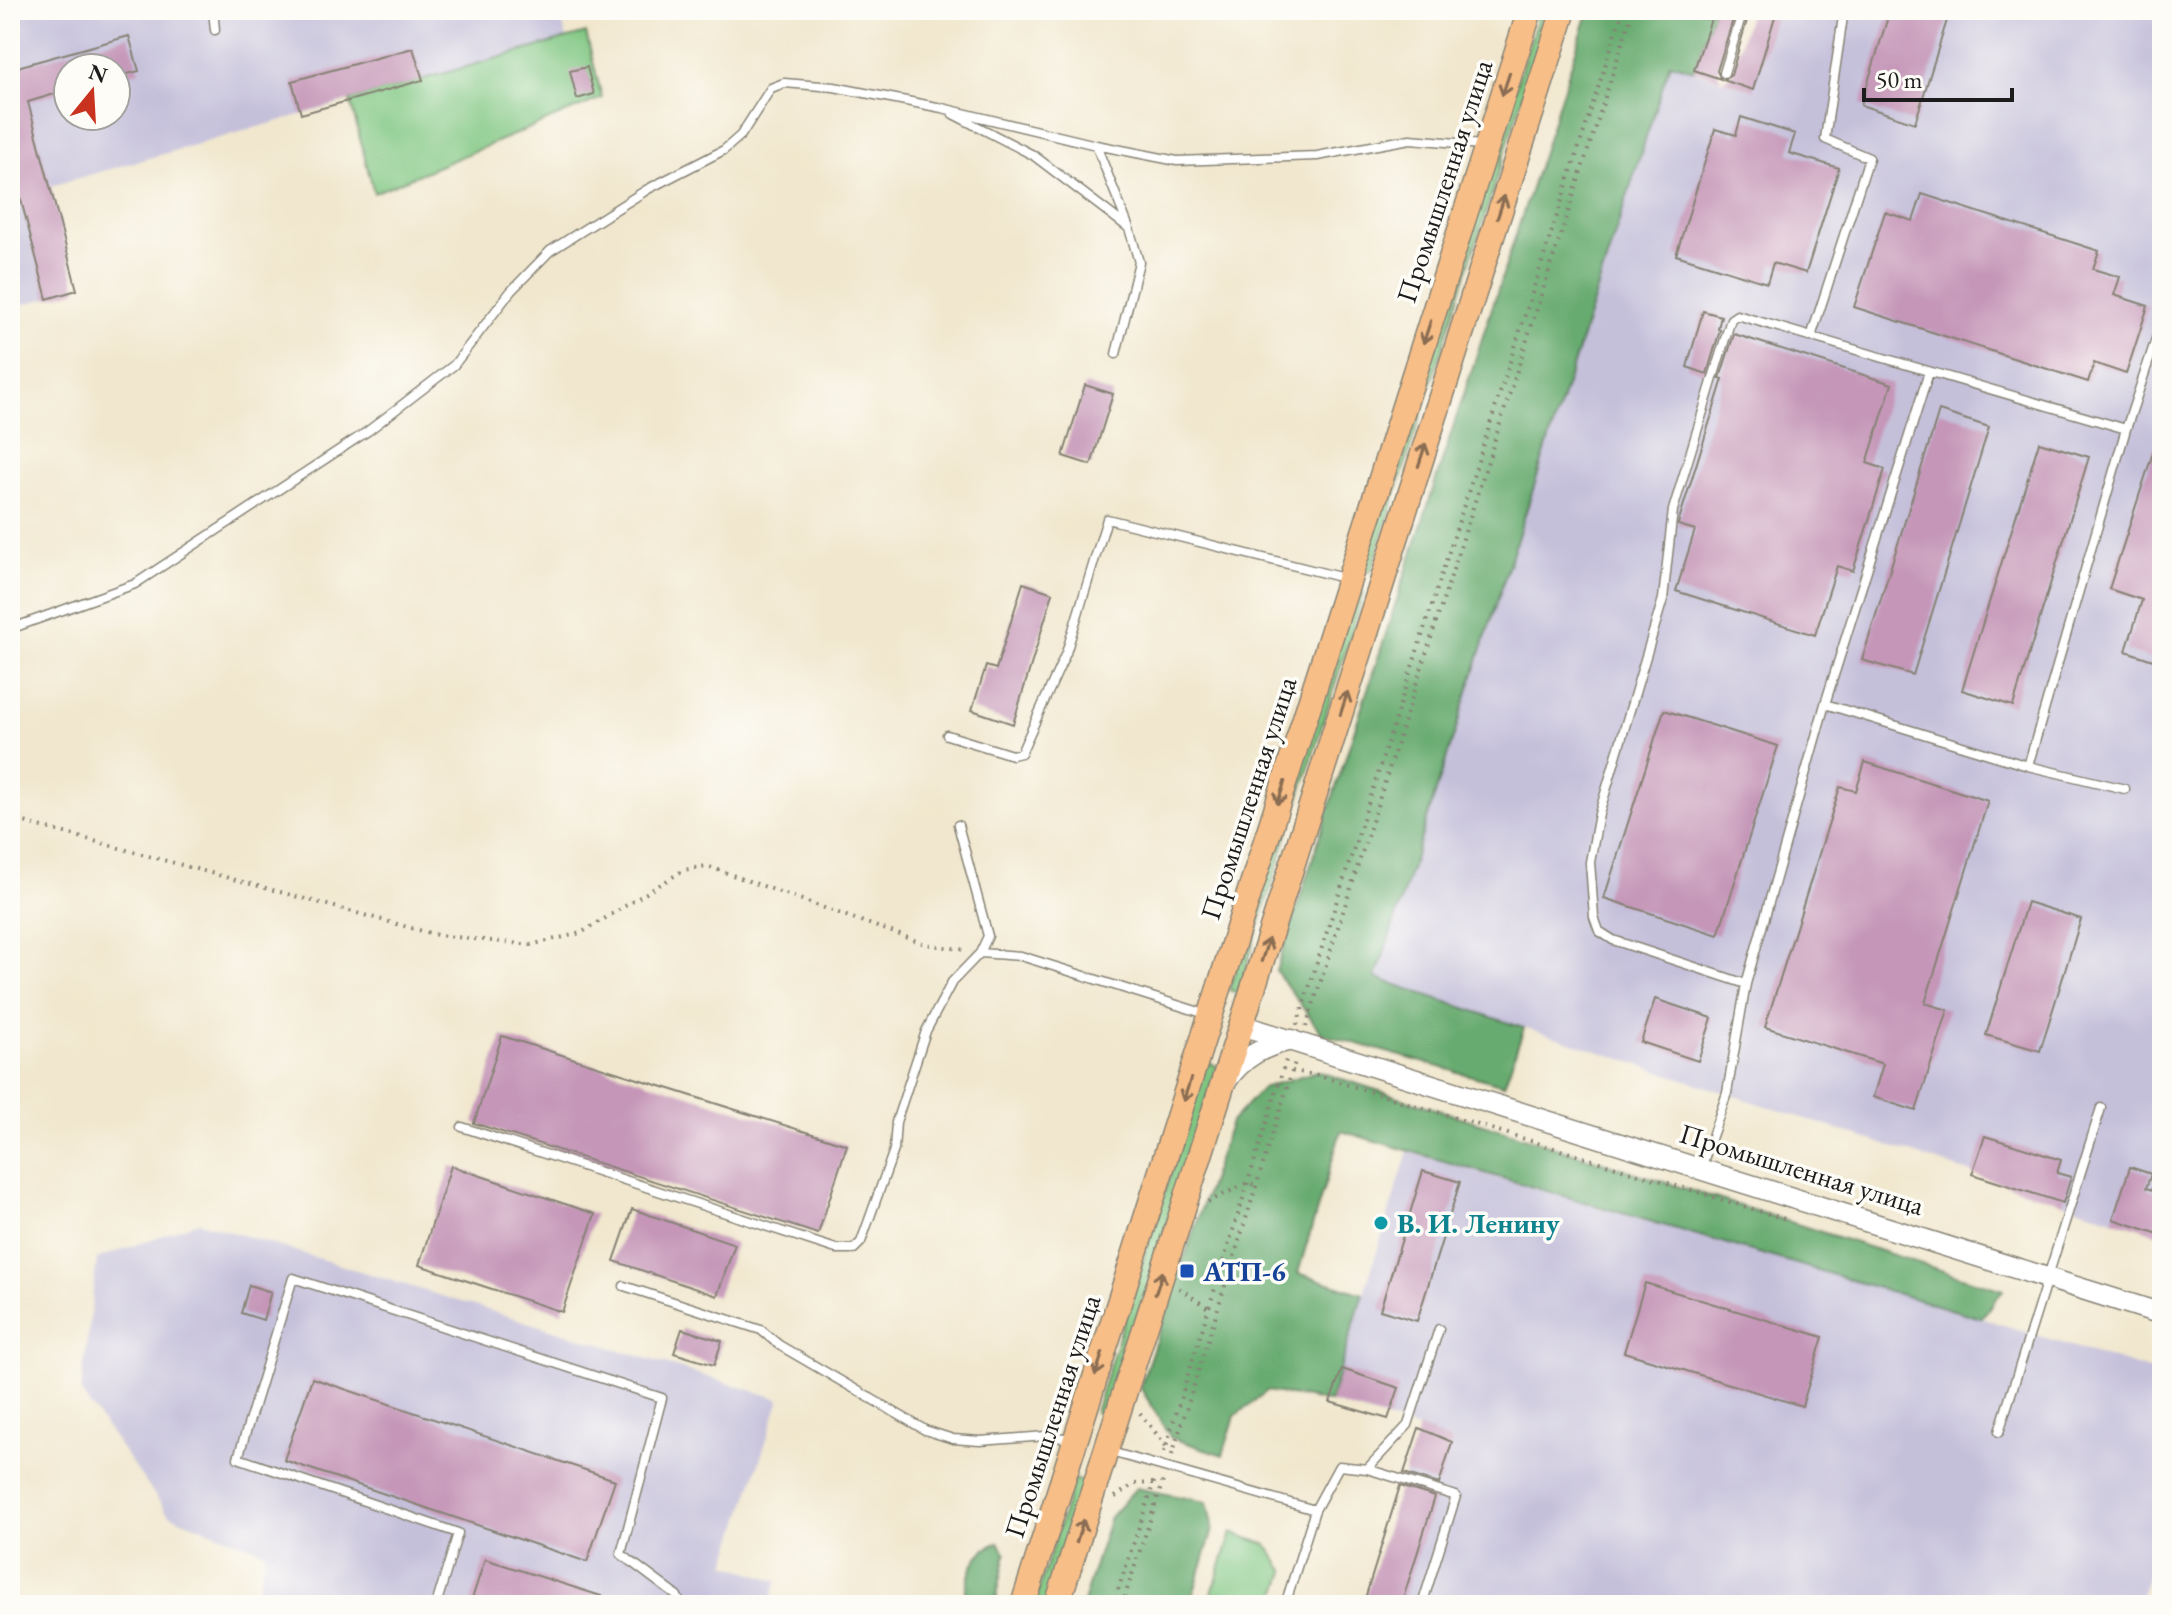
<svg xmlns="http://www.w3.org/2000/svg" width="2172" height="1615" viewBox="0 0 2172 1615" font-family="'EB Garamond',serif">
  <rect width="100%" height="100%" fill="#fdfcf7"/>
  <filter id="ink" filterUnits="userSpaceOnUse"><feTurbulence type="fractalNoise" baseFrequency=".0125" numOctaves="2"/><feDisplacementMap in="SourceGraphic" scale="16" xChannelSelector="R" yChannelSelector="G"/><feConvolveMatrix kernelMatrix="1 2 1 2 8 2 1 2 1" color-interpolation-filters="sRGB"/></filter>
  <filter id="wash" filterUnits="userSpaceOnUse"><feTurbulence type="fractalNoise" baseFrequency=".006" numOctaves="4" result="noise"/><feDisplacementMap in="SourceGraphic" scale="32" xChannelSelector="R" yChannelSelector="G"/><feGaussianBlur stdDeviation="1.8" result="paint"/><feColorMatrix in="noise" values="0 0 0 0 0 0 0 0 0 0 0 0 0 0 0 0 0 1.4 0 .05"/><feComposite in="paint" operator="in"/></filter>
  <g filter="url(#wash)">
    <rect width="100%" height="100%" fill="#f1e7ce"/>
    <path fill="#c5c0da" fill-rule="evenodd" d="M10,10H559L567,39L51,186L77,290L10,308ZM68,68H116V116H68Z
      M1777,10H2162V1235L1376,979L1670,63L1752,90Z
      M1408,1152L1981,1318L2162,1374V1532L2138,1605H1363L1419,1429L1330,1402Z
      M199,1222L780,1399L726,1564L777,1581L769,1605H254L266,1552L169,1515L81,1393L97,1259Z"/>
    <path fill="#7fc681" stroke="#4e714e" stroke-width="2" d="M1540,10H1550L1371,572L1362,569Z
      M586,33L602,98L374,193L350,100Z
      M1355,589L1364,592L1238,993L1229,990Z
      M1206,1062L1217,1066L1106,1415L1095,1412Z
      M1074,1479L1085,1483L1046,1605H1034Z
      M1232,1533L1266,1544L1285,1572L1273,1605H1208Z"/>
    <path fill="#67ab6f" stroke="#426446" stroke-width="2" d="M1589,10H1714L1694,70L1670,63L1376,978L1524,1028L1504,1085L1322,1034L1276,971Z
      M1317,1071L2003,1290L1981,1318L1341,1131L1298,1273L1363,1294L1330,1402L1267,1391L1235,1416L1223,1455L1171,1438L1140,1387L1231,1122L1262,1088Z
      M1136,1488L1207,1502L1213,1529L1190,1605H1082L1110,1517Z
      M999,1542L1006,1554L995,1605H963C967,1579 971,1552 999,1542Z"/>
    <g id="blocks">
      <path fill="#c596b8" d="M1714,10H1736L1717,71L1721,79L1694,70Z
        M1750,10H1777L1753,90L1723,80L1731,75Z
        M1890,10H1927L1948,17L1915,123L1861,105Z
        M129,36L139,71L116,77V68H68V90L28,102L77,290L47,299L10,158V69Z
        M413,48L423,80L301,114L292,81Z
        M587,67L594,94L577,99L570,71Z
        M1741,117L1795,134L1789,153L1839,168L1806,273L1773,263L1767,283L1676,255L1715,129L1736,135Z
        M1922,194L2099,251L2093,269L2120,277L2114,295L2148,306L2126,374L2094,363L2088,382L1854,307L1885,212L1913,221Z
        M1703,311L1721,316L1718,329L1720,330L1707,374L1687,367Z
        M1734,334L1892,384L1867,463L1885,469L1853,571L1837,566L1815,635L1676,591L1695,530L1678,525L1679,520L1723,379L1720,378Z
        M1085,385L1113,394L1091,465L1063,456Z
        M1939,411L1989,427L1913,675L1862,660Z
        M2159,434L2162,435V663L2126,651L2142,600L2109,589Z
        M2039,442L2089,457L2013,706L1962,690Z
        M1023,583L1053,593L1013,724L972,710L986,666L996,669Z
        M1664,710L1778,746L1718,935L1604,898Z
        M1865,762L1988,801L1925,1003L1948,1010L1916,1111L1873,1097L1883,1064L1765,1027L1840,787L1856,791Z
        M2027,902L2081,919L2040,1051L1986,1035Z
        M1655,999L1712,1018L1698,1061L1641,1042Z
        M502,1036L847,1145L818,1234L474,1123Z
        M1985,1136L2061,1160L2057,1173L2071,1177L2063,1203L1972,1174Z
        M451,1166L595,1214L562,1312L419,1265Z
        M2130,1167L2151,1174L2146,1188L2162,1193V1235L2113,1219Z
        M1423,1171L1460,1182L1417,1321L1380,1310Z
        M632,1209L735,1244L717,1296L614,1261Z
        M1645,1283L1823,1337L1802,1406L1624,1352Z
        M249,1285L271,1292L263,1320L241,1313Z
        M682,1329L722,1341L714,1365L674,1353Z
        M1342,1369L1399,1388L1388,1419L1330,1402Z
        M312,1378L615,1480L587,1562L284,1460Z
        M1419,1428L1452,1442L1439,1484L1404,1473Z
        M1400,1486L1435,1497L1401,1605H1363Z
        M485,1559L620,1602V1605H470Z"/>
    </g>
  </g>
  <g filter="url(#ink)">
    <use href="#blocks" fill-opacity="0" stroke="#868275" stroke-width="2"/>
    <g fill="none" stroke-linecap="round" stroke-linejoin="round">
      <g stroke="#868275" stroke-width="11">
        <path id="service" d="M213,10L215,30
          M1724,73L1743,10
          M953,114L1033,155L1129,228L1096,145
          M1811,337L1869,158L1825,139L1844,10
          M1116,354L1139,262L1129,228
          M10,629L135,584L368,431L454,365L511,291L550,251L648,189L724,150L741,135L771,88L784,83L834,87L942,108L1096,145L1177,161L1317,156L1410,139L1482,145
          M1825,704L1929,372
          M947,735L1012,755L1021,753L1066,653L1107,519L1348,579
          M2028,766L2125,789
          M980,953L1021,956L1209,1015
          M1746,984L1613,940L1599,931L1594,917L1590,862L1599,814L1663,599L1673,510L1731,319L1737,315L2126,429
          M462,1127L836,1249H854L861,1242L894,1150L896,1122L926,1031L952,982L980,953L988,936L958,825
          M1701,1168L1727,1093L1746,984L1825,704L2028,766L2126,429L2162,321
          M624,1286L761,1330L779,1345L925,1430L953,1439L980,1441L1046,1436L1074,1439
          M1999,1432L2101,1108
          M1111,1452L1315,1510L1285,1605
          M1367,1469L1408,1425L1439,1329
          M1315,1510L1339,1466L1367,1469L1456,1496L1422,1605
          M436,1605L458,1533L238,1458L293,1278L662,1398L621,1554L677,1596L681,1605"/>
      </g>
      <g stroke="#868275" stroke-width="23">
        <path id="tertiary" d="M1241,1025L2162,1314
          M1226,1081C1243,1057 1263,1046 1292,1040"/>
      </g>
      <g stroke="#868275" stroke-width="27">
        <path id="primary" d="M1023,1605L1530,10
          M1057,1605L1564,10"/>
      </g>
      <path stroke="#868275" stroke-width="4" stroke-dasharray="2 6" stroke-linecap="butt" d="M10,818L437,935L530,945L581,933L684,870L707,866L925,944L966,950
        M1297,1025L1623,10
        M1306,1027L1633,10
        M1292,1071L1316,1075L1788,1220
        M1208,1202L1247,1183L1256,1185
        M1179,1288L1208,1308
        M1140,1413L1166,1446
        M1164,1452L1286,1060
        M1172,1455L1295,1062
        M1115,1497L1134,1484L1153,1483
        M1113,1605L1156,1476
        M1122,1605L1164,1478"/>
      <use href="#service" stroke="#fff" stroke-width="8"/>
      <use href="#tertiary" stroke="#fff" stroke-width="20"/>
      <use href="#primary" stroke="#f7be87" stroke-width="24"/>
    </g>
    <defs><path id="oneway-shaft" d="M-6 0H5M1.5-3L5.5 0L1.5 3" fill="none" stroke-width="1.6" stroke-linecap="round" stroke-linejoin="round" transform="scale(2)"/></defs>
    <g stroke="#8a6d52">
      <use href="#oneway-shaft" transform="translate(1506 84) rotate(108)"/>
      <use href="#oneway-shaft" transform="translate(1501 207) rotate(-72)"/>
      <use href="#oneway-shaft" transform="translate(1427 332) rotate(108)"/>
      <use href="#oneway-shaft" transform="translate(1422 455) rotate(-72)"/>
      <use href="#oneway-shaft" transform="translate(1344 703) rotate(-72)"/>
      <use href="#oneway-shaft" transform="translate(1281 793) rotate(108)"/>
      <use href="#oneway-shaft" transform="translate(1265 950) rotate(-72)"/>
      <use href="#oneway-shaft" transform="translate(1187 1090) rotate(108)"/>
      <use href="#oneway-shaft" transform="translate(1159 1283) rotate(-72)"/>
      <use href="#oneway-shaft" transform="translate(1099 1364) rotate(108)"/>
      <use href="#oneway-shaft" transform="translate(1080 1531) rotate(-72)"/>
    </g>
  </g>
  <circle fill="#0f9aa8" stroke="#fdfcf7" stroke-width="3" cx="1381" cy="1223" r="8"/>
  <rect fill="#1a4fb4" stroke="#fdfcf7" stroke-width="3" x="1179" y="1263" width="16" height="16" rx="4"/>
  <g text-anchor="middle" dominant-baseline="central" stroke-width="7" stroke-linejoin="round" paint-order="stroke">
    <g font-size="28" fill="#1c1c1c" stroke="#fdfcf7">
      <text transform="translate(1444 181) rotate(-72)">Промышленная улица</text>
      <text transform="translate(1248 798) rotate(-72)">Промышленная улица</text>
      <text transform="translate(1802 1169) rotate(17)">Промышленная улица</text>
      <text transform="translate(1052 1416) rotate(-72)">Промышленная улица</text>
    </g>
    <g font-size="28" font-weight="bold" fill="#0d838f" stroke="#fdfcf7" text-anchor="start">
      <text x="1397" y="1223">В. И. Ленину</text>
    </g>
    <g font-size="28" font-weight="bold" fill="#164399" stroke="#fdfcf7" text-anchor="start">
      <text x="1203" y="1271">АТП-6</text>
    </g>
  </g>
  <rect width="2172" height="1615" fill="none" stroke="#fdfcf7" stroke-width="40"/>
  <g transform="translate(92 92) rotate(18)"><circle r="38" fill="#fdfcf7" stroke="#a3a29f" stroke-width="2"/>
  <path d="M0-6L14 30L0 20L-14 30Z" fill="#c8321e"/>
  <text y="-12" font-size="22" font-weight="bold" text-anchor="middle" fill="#1c1c1c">N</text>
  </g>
  <path d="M1864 88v12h148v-12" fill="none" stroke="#1c1c1c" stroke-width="4"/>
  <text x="1876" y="88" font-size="24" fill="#1c1c1c" stroke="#fdfcf7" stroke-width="6" paint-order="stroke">50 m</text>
</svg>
